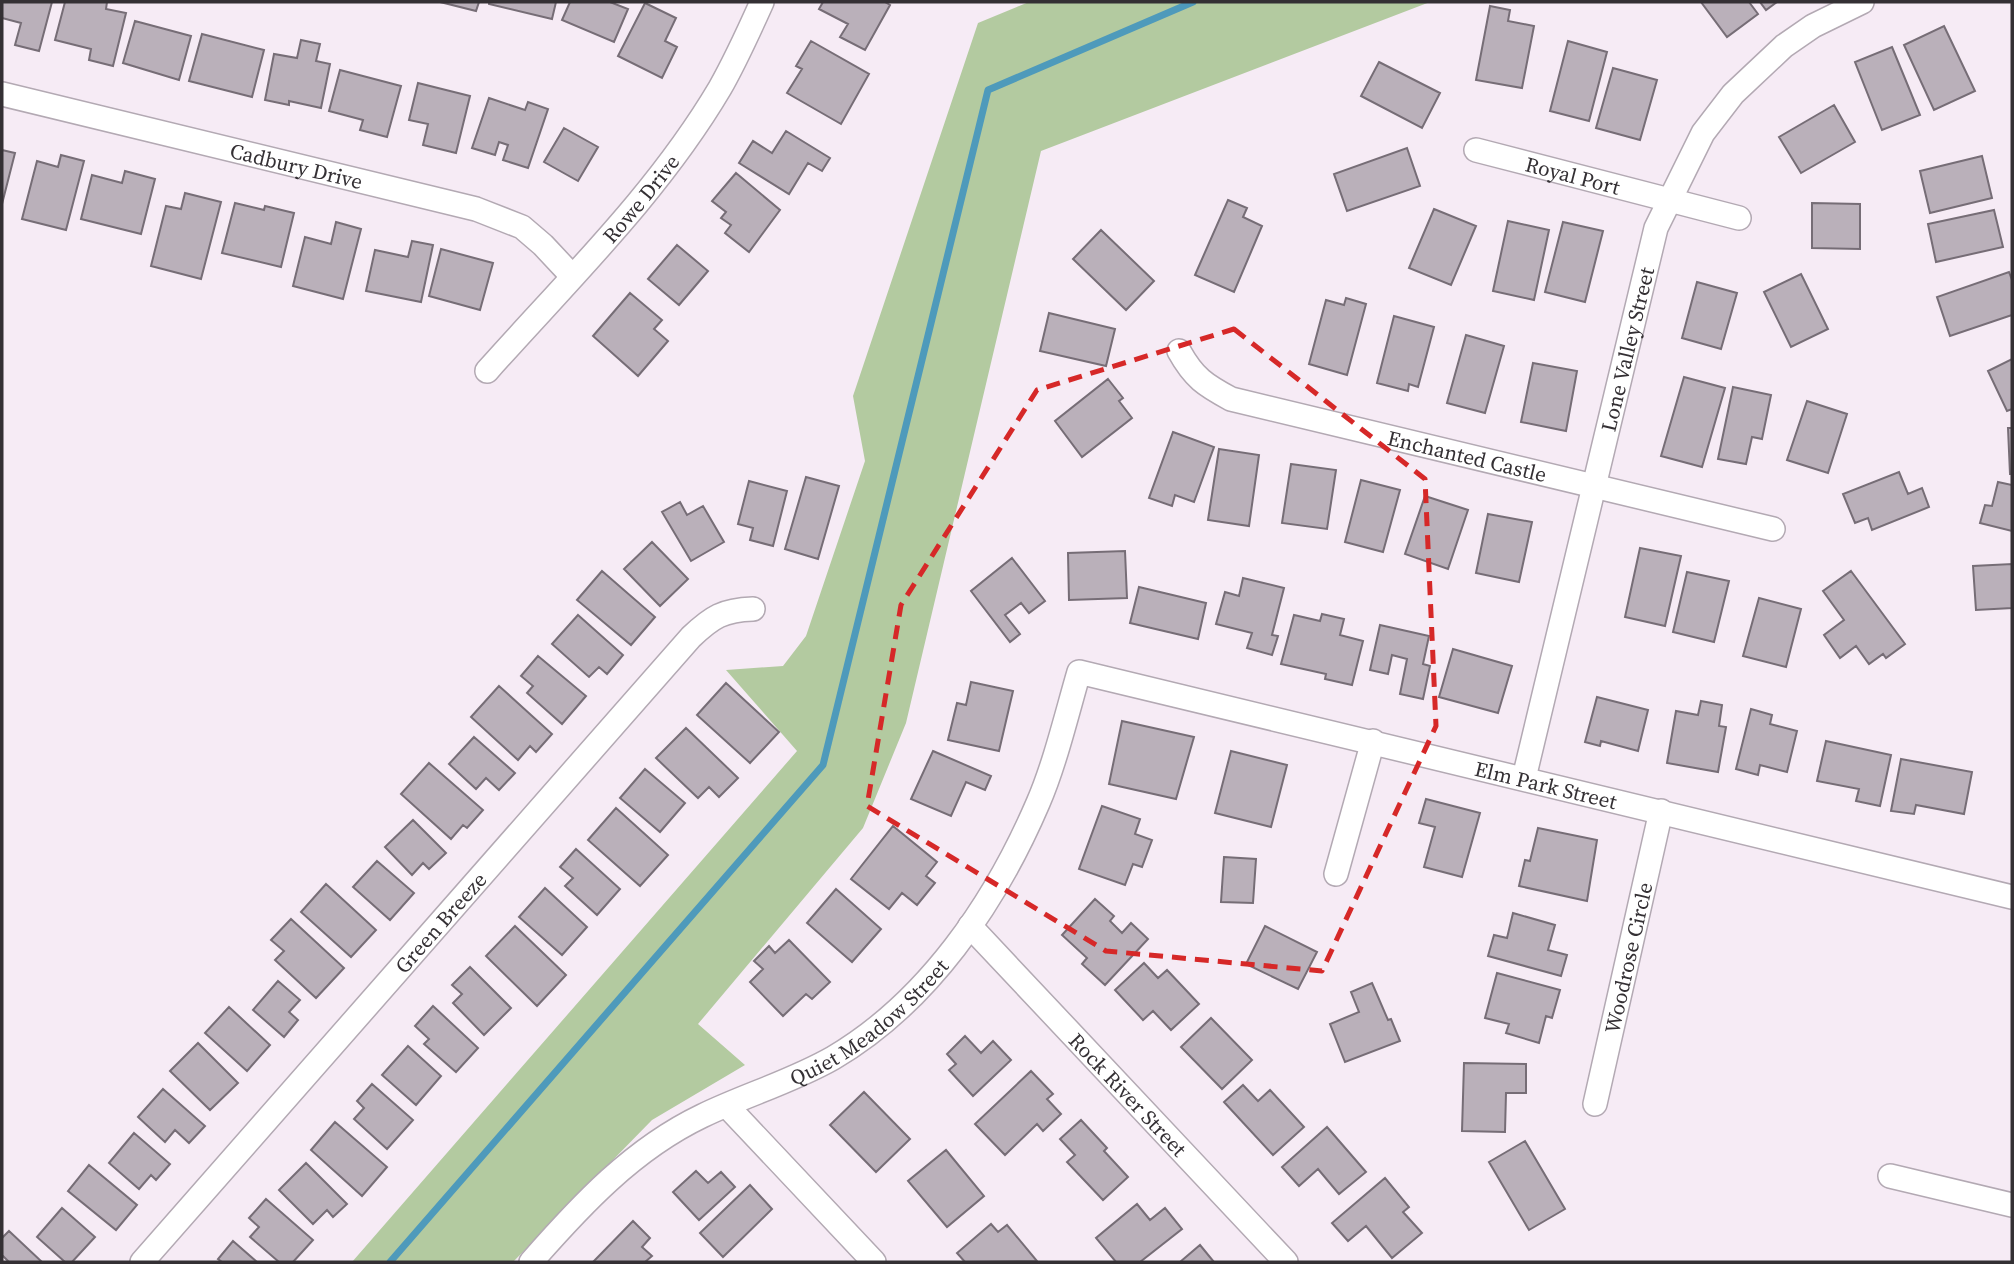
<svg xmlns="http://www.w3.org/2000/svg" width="2014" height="1264" viewBox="0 0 2014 1264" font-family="'Source Serif 4',serif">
  <rect width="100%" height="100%" fill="#f6ebf5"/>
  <path fill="#b3caa0" d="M1029,2H1430L1041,151L906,723L863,828L698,1024L745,1065L652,1120L513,1262H352L797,751L726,670L783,666L806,636L865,461L853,396L978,23Z"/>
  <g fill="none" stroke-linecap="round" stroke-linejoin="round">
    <path stroke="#4e9abb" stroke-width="7" d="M390,1262L823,765L988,90L1193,2"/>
  </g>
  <path fill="#bab0ba" stroke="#766d76" stroke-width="2" d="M2,2H52L39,51L15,45L21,23L2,18Z
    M65,2H107L106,9L126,13L113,66L89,60L91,49L55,40Z
    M440,2H479L476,11Z
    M489,2H556L552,19L489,4Z
    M570,2H610L628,9L614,42L562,20Z
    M823,2H885L890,5L865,50L840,37L848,24L819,9Z
    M1701,2H1749L1758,14L1727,37Z
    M1760,2H1777L1766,10Z
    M645,3L676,18L665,41L677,47L662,78L618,56Z
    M1490,6L1510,10L1508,21L1534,26L1522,88L1476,80Z
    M135,21L191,36L179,80L123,63Z
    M1944,26L1975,91L1934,110L1904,45Z
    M202,34L264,50L252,97L189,81Z
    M301,40L320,44L316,61L330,64L321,108L289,101V105L265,100L274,54L297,58Z
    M811,41L869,74L841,124L787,93L802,69L796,66Z
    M1568,41L1607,52L1589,121L1550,111Z
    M1892,47L1920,115L1882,130L1855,62Z
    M1379,62L1440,93L1422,128L1361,96Z
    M1613,68L1657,80L1640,140L1596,128Z
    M340,70L401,86L387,137L360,130L363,120L329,111Z
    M418,83L470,96L456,153L423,145L428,124L409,120Z
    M489,98L525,110L528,102L548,109L528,168L503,160L508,145L499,142L495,155L472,148Z
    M1834,105L1855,142L1801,173L1779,137Z
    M564,128L598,147L578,181L544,162Z
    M786,131L830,158L822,171L808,163L789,194L739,163L753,141L772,153Z
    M1407,148L1420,186L1347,211L1334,174Z
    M2,150L15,153L2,204Z
    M61,155L84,161L66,230L22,219L37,161L58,167Z
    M1982,156L1992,198L1930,213L1920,171Z
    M125,171L155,179L141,234L81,219L92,175L122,183Z
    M736,173L780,210L749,252L725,233L731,225L721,218L726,212L712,201Z
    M185,193L221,202L201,279L151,266L166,206L181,209Z
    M1228,200L1247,208L1243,217L1262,226L1234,292L1195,275Z
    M235,203L264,210L265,206L294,213L281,267L222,253Z
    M1812,203L1860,204V249L1812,248Z
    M1434,209L1476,226L1451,285L1409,268Z
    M1994,210L2003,247L1936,262L1928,224Z
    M1508,221L1549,230L1534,300L1493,291Z
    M336,222L361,229L343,299L293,286L305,237L331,244Z
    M1563,222L1603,231L1585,302L1545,292Z
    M1101,230L1154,281L1126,310L1073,259Z
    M412,241L433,245L421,302L366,291L375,250L408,257Z
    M677,245L708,271L679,305L648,279Z
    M441,249L493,263L480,310L429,296Z
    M2009,272L2012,280V315L1950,336L1937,297Z
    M1801,274L1828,329L1791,347L1764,292Z
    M1697,282L1737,293L1721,349L1682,338Z
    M630,293L662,320L654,329L668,341L638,376L593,336Z
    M1346,298L1366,304L1347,375L1309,364L1326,300L1344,305Z
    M1049,313L1115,329L1106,366L1040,351Z
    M1394,316L1434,327L1418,387L1409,384L1408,391L1377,383Z
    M1466,335L1504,346L1485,413L1447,403Z
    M2012,359V409L2007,411L1988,371Z
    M1533,363L1577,371L1566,431L1521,422Z
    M1684,377L1725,388L1702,467L1661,456Z
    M1108,379L1123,398L1119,401L1132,418L1082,457L1055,421Z
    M1733,387L1771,395L1762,439L1752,437L1746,464L1718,459Z
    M1807,401L1847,414L1828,473L1787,460Z
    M2008,428H2012V474H2010Z
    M1173,432L1214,447L1194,502L1175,495L1172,506L1149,498Z
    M1219,449L1259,455L1249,526L1208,520Z
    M1291,464L1336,470L1327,529L1282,523Z
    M1899,472L1908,494L1922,488L1929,507L1872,530L1868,518L1855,523L1843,494Z
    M806,477L839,486L818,559L785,549Z
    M1361,480L1400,490L1383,552L1345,542Z
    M749,481L787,491L773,546L750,540L753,528L738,524Z
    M1998,482L2012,485V531L1980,523L1985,505L1992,506Z
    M1425,496L1468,510L1448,569L1405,554Z
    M680,502L687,515L703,506L724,542L691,561L662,512Z
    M1488,514L1532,522L1519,582L1476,573Z
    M652,542L688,579L660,606L624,569Z
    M1640,548L1681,556L1665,626L1625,617Z
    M1125,551L1127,598L1069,600L1068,553Z
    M1012,558L1045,601L1029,613L1021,603L1005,615L1020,634L1010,642L971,591Z
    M2012,564V608L1976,610L1973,566Z
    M602,571L655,617L631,645L577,600Z
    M1851,571L1905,644L1886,658L1883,654L1869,664L1856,646L1840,658L1824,635L1844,620L1823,591Z
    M1687,572L1729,581L1714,642L1673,632Z
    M1243,578L1284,588L1272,635L1278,636L1272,655L1247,648L1252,633L1216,624L1225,592L1239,596Z
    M1139,587L1206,603L1198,639L1130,623Z
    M1759,598L1801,609L1786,667L1743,656Z
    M1322,614L1344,619L1340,635L1363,641L1352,685L1325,679L1326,674L1281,664L1294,615L1320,621Z
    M578,615L623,655L607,674L599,667L589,677L552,644Z
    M1380,625L1429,636L1423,664L1430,666L1423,699L1400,694L1407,659L1392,655L1388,674L1370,670Z
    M1453,649L1512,666L1498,713L1439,697Z
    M538,656L586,696L562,724L527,693L533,686L521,676Z
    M971,682L1013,691L999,751L948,740L957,703L966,705Z
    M726,683L779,732L750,763L697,715Z
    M499,686L552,734L536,752L530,746L518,760L471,717Z
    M1597,697L1648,710L1638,751L1601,741L1600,746L1585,742Z
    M1701,701L1722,705L1719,726L1726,727L1718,772L1667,763L1676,711L1698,715Z
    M1751,709L1772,715L1770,724L1797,731L1787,772L1760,765L1758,775L1736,769Z
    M1122,721L1194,737L1176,799L1109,784Z
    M686,728L738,778L719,797L709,787L698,798L656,758Z
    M474,737L515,773L499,790L486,778L476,789L449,764Z
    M1826,741L1891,755L1880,806L1856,801L1859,789L1817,781Z
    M933,751L991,776L985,790L966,782L951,816L911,799Z
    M1231,751L1287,765L1271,827L1215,813Z
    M1901,759L1972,772L1964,814L1916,805L1914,814L1891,811Z
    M429,763L483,810L467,828L463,825L451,839L401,794Z
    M645,769L685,803L660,832L620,798Z
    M1426,799L1480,813L1462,877L1424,867L1435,827L1419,823Z
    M1102,806L1140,819L1135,834L1152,840L1142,867L1133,864L1125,885L1079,869Z
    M616,808L668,855L640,886L588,840Z
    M413,820L446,853L429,869L423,863L412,875L385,847Z
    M893,826L937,862L926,876L935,883L917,905L902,893L889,909L851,879Z
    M1538,828L1597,840L1587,901L1519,886L1525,860L1530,861Z
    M576,849L620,889L597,915L565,886L573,878L560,867Z
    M1224,857L1256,859L1253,903L1221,902Z
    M377,861L414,893L390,920L353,887Z
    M326,884L376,930L351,957L301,912Z
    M545,888L587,927L562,955L519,917Z
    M836,889L881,929L852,962L807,923Z
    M1095,899L1114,916L1110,921L1122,933L1131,923L1148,939L1105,985L1082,964L1087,958L1062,935Z
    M1513,913L1555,925L1548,950L1567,955L1561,976L1488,956L1494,935L1507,938Z
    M291,919L344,968L316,998L275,960L284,951L271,940Z
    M515,926L566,975L537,1006L486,956Z
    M1265,926L1317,952L1298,989L1246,964Z
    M789,940L830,982L812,999L806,994L783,1016L750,982L763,969L754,961L769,946L775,953Z
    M1144,963L1158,978L1167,970L1199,1004L1171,1030L1153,1011L1143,1020L1115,990Z
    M470,967L511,1008L484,1035L453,1003L462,994L452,985Z
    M1497,973L1560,990L1552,1018L1546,1016L1539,1043L1506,1033L1509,1024L1485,1018Z
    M278,981L300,1000L289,1012L298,1020L284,1037L253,1010Z
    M1372,983L1388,1020L1391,1019L1400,1041L1345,1062L1330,1024L1359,1012L1351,992Z
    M433,1006L478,1048L456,1072L424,1044L429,1039L415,1026Z
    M229,1007L270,1045L247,1071L205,1033Z
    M1211,1018L1252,1060L1222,1089L1181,1047Z
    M965,1036L981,1053L993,1041L1011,1060L973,1096L949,1070L956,1064L947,1054Z
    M198,1043L238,1083L210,1110L170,1071Z
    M408,1046L441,1076L416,1105L382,1075Z
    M1464,1063L1526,1064V1093H1506L1505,1132L1462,1131Z
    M1031,1071L1053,1094L1047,1099L1061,1114L1043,1131L1037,1124L1005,1155L975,1124Z
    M372,1084L413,1120L387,1149L354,1119L364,1108L357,1101Z
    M1243,1085L1258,1101L1270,1090L1304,1127L1273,1155L1224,1102Z
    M163,1089L205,1126L189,1143L175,1130L165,1142L138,1117Z
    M864,1092L910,1139L876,1172L830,1125Z
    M1081,1120L1107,1148L1104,1151L1128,1177L1103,1200L1067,1162L1075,1155L1060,1139Z
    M335,1122L387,1167L362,1196L311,1150Z
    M1327,1127L1366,1172L1339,1194L1318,1169L1299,1186L1282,1167Z
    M134,1133L170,1164L156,1180L151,1175L139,1189L109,1163Z
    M1525,1141L1565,1209L1529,1230L1489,1162Z
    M946,1150L984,1196L947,1227L908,1181Z
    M306,1163L347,1204L333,1217L327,1210L313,1224L279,1190Z
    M89,1165L137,1205L116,1230L68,1191Z
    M696,1171L708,1183L721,1172L735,1187L699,1220L673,1192Z
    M1385,1178L1409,1207L1403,1212L1422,1233L1392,1258L1366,1226L1348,1241L1332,1223Z
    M750,1185L772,1209L723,1257L700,1233Z
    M266,1199L313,1240L293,1262H279L250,1237L259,1227L249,1218Z
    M1137,1204L1150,1220L1165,1208L1182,1229L1140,1262H1116L1096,1238Z
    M62,1208L95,1237L72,1262H65L37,1237Z
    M633,1221L650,1238L642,1247L652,1256L645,1262H593Z
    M991,1224L998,1232L1007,1225L1037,1261L965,1262L957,1253Z
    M9,1231L42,1262H9L2,1255V1238Z
    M233,1241L257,1262H222L218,1259Z
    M1200,1245L1214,1262H1180Z"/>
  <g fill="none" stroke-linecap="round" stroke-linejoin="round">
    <g stroke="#b3a9b3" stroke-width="26">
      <g id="minor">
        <path id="s1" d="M2,94L476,209L522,227L543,245L572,276"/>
        <path id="s2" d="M1476,150L1739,218"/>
        <path id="s3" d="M1179,351C1194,378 1205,385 1231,399L1773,529"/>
        <path id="s4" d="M487,371C568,280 658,193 720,88C736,60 749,31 762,2"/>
        <path id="s5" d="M1524,778L1656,228L1703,133L1733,94L1784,46L1813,26L1862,2"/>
        <path d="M1336,874L1373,741"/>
        <path id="s6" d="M970,926L1286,1262"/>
        <path id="s7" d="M1595,1104L1661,811"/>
        <path d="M727,1106L874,1262"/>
        <path d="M1890,1176L2012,1205"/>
        <path id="s8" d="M142,1262L691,637C712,617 723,610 753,609"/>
        <path id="s9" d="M531,1262C581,1205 633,1149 702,1116C745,1095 791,1082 833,1058C928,1002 995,903 1038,803C1055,764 1067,713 1079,672L2012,897"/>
      </g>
    </g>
    <use href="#minor" stroke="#fff" stroke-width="23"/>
  </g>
  <path fill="none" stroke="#d62828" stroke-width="5" stroke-dasharray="14 9" stroke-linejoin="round" d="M1234,329L1425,479L1436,726L1322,971L1106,951L867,806L901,605L1037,390Z"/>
  <g text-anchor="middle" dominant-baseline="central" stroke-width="6" stroke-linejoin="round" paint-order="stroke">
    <g font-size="21" fill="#343034" stroke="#fffbff">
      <text stroke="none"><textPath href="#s1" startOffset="303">Cadbury Drive</textPath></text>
      <text stroke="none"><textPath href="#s2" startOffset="100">Royal Port</textPath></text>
      <text stroke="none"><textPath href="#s4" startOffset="231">Rowe Drive</textPath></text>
      <text stroke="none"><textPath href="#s5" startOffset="441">Lone Valley Street</textPath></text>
      <text stroke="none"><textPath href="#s3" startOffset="315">Enchanted Castle</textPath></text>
      <text stroke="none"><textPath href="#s9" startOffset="1320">Elm Park Street</textPath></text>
      <text stroke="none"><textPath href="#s8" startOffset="452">Green Breeze</textPath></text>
      <text stroke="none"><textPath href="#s7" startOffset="150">Woodrose Circle</textPath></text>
      <text stroke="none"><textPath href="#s9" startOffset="420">Quiet Meadow Street</textPath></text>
      <text stroke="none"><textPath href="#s6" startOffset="231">Rock River Street</textPath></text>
    </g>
  </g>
  <rect width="2014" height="1264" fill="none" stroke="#343034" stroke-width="7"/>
</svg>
